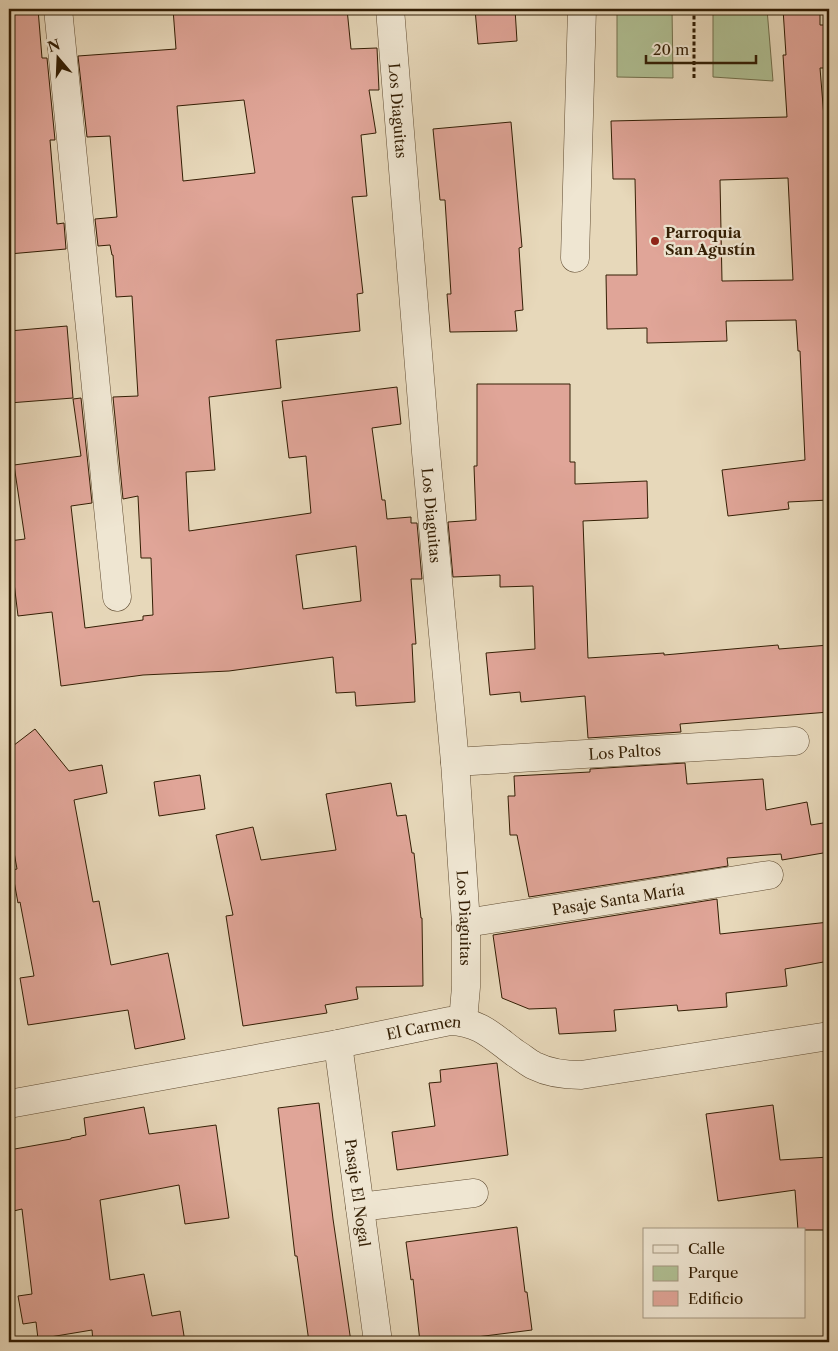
<svg xmlns="http://www.w3.org/2000/svg" width="838" height="1351" viewBox="0 0 838 1351" font-family="'Libre Caslon Text',serif">
  <rect width="100%" height="100%" fill="#e7d8ba"/>
  <filter id="stains"><feTurbulence type="fractalNoise" baseFrequency=".004" numOctaves="4"/><feColorMatrix values="0 0 0 0 .2 0 0 0 0 .09 0 0 0 0 .02 0 0 0 .5 -.17"/></filter>
  <radialGradient id="worn" r=".72"><stop offset=".6" stop-color="#630" stop-opacity="0"/><stop offset="1" stop-color="#630" stop-opacity=".3"/></radialGradient>
  <path fill="#b0c094" stroke="#726f4c" d="M617,9H672L673,78L617,77Z
    M713,9H767L773,81L713,77Z"/>
  <path fill="#e0a598" stroke="#331e04" fill-rule="evenodd" d="M9,9H38L42,58H47L55,140H50L57,224L64,223L66,249L9,254Z
    M173,9H347L351,49L377,48L379,90H369L376,133L361,135L367,196L352,197L363,293L357,294L360,331L276,340L281,388L209,397L215,470L186,472L189,531L311,513L306,456L289,458L282,401L397,387L401,424L372,428L382,500H385L387,519L411,517V523H417L422,579H411L416,644H412L415,702L356,706L355,692L336,693L333,657L229,671L143,675L61,686L52,612L18,616L9,541L25,539L14,465L81,456L73,399L81,398L92,503L71,506L85,628L143,620V616L153,615L151,558H141L138,496L123,499L113,397L138,396L132,296L116,297L113,255H112L110,245L98,246L95,219L117,217L110,136L87,137L78,56L176,49ZM244,100L255,173L183,181L177,106ZM356,546L361,601L303,609L296,555Z
    M475,9H515L517,41L478,44Z
    M783,9H820V25H829V68H820L829,179V500L788,502L789,509L728,516L722,470L805,460L800,351H798L796,320L726,321L727,341L647,343V328L607,329L606,275H637L635,179H613L611,121L787,117L783,55H786ZM788,178L793,280L722,281L720,180Z
    M511,122L522,247L519,248L523,310L515,311L517,331L450,332L447,294H451L445,200H440L433,129Z
    M67,326L73,398L9,403V331Z
    M477,384H570V462H575V484L647,481L648,518L583,521L588,658L664,653V655L778,645L779,649L829,645V712L680,724L681,732L588,738L585,696L521,702L520,692L490,695L486,653L535,649L533,586L500,587V575L453,577L448,522L476,520L474,466H477Z
    M35,729L69,771L102,765L107,793L74,800L93,902L99,901L111,965L168,953L185,1039L135,1049L128,1010L28,1025L20,978L34,976L20,902L18,903L12,870L17,869L9,824V749Z
    M685,763L687,784L763,779L766,810L807,802L811,825L829,822V852L782,860L781,854L727,858L728,866L529,897L517,835H510L508,796H515L514,776L590,772V769Z
    M200,775L205,809L159,816L154,782Z
    M391,783L397,816L406,815L412,853H414L421,918H422L423,986L356,987L358,999L325,1005L327,1013L243,1026L226,916L233,915L216,835L253,827L261,860L336,850L326,794Z
    M717,899L720,934L829,922V961L785,969L787,986L726,993L727,1007L678,1011L677,1005L614,1010L616,1031L559,1034L556,1008L529,1009L502,998L493,935Z
    M497,1063L508,1155L397,1170L392,1132L435,1126L429,1083L441,1082L440,1070Z
    M319,1103L333,1219L351,1342H309L297,1256H295L278,1108Z
    M773,1105L780,1160L829,1157V1230H798L795,1190L718,1201L706,1114Z
    M144,1107L149,1134L216,1125L229,1218L185,1224L179,1185L100,1200L110,1280L144,1274L152,1316L180,1311L185,1342H93L92,1330L38,1339L36,1322L23,1324L18,1296L32,1294L22,1209L9,1212V1150L71,1139V1138L86,1135L84,1118Z
    M517,1227L525,1292H527L532,1330L437,1342H420L413,1279L411,1280L406,1242Z"/>
  <g fill="none" stroke-linecap="round" stroke-linejoin="round">
    <g stroke="#604c32" stroke-width="29">
      <g id="minor">
        <path d="M58,9L117,597"/>
        <path id="s1" d="M390,9L426,452L455,762L466,923V987L463,1021"/>
        <path d="M575,258L582,9"/>
        <path id="s2" d="M455,762L795,741"/>
        <path id="s3" d="M466,923L769,875"/>
        <path id="s4" d="M338,1044L378,1342"/>
        <path id="s5" d="M9,1104L338,1044L450,1021C480,1022 492,1036 515,1053C522,1057 528,1063 535,1066C549,1073 565,1075 581,1075L829,1036"/>
        <path d="M360,1207L474,1193"/>
      </g>
    </g>
    <path stroke="#331e04" stroke-width="3" stroke-dasharray="4 2.5" stroke-linecap="butt" d="M694,9V80"/>
    <use href="#minor" stroke="#efe6d2" stroke-width="28"/>
  </g>
  <circle fill="#8f2418" stroke="#efe6d2" stroke-width="2" cx="655" cy="241" r="5"/>
  <g text-anchor="middle" dominant-baseline="central" stroke-width="4.5" stroke-linejoin="round" paint-order="stroke">
    <g font-size="15" fill="#331e04" stroke="#efe6d2">
      <text stroke="none"><textPath href="#s1" startOffset="102">Los Diaguitas</textPath></text>
      <text stroke="none"><textPath href="#s1" startOffset="508">Los Diaguitas</textPath></text>
      <text stroke="none"><textPath href="#s2" startOffset="170">Los Paltos</textPath></text>
      <text stroke="none"><textPath href="#s3" startOffset="154">Pasaje Santa María</textPath></text>
      <text stroke="none"><textPath href="#s1" startOffset="912">Los Diaguitas</textPath></text>
      <text stroke="none"><textPath href="#s5" startOffset="422">El Carmen</textPath></text>
      <text stroke="none"><textPath href="#s4" startOffset="150">Pasaje El Nogal</textPath></text>
    </g>
    <g font-size="15" font-weight="bold" fill="#331e04" stroke="#efe6d2" text-anchor="start">
      <text x="665" y="232">Parroquia<tspan x="665" dy="17">San Agustín</tspan></text>
    </g>
  </g>
  <rect width="838" height="1351" fill="none" stroke="#e7d8ba" stroke-width="30"/>
  <rect x="10" y="10" width="818" height="1331" fill="none" stroke="#331e04" stroke-width="2.5"/>
  <rect x="15" y="15" width="808" height="1321" fill="none" stroke="#331e04"/>
  <rect x="643" y="1228" width="162" height="90" fill="#efe6d2" stroke="#a49680"/>
  <rect x="653" y="1245" width="25" height="8" fill="#efe6d2" stroke="#a49680"/>
  <text x="688" y="1254" font-size="15" fill="#331e04">Calle</text>
  <rect x="653" y="1266" width="25" height="15" fill="#b0c094" stroke="#a49680"/>
  <text x="688" y="1278" font-size="15" fill="#331e04">Parque</text>
  <rect x="653" y="1291" width="25" height="15" fill="#e0a598" stroke="#a49680"/>
  <text x="688" y="1304" font-size="15" fill="#331e04">Edificio</text>
  <g transform="translate(58 58) rotate(341)" stroke="#efe6d2" stroke-width="4" paint-order="stroke">
  <path d="M0-4L9 19L0 12L-9 19Z" fill="#331e04"/>
  <text y="-8" font-size="14" font-weight="bold" text-anchor="middle" fill="#331e04">N</text>
  </g>
  <path d="M646 55v8h110v-8" fill="none" stroke="#331e04" stroke-width="2.5"/>
  <text x="653" y="55" font-size="15" fill="#331e04" stroke="#efe6d2" stroke-width="4" paint-order="stroke">20 m</text>
  <rect width="100%" height="100%" filter="url(#stains)"/>
  <rect width="100%" height="100%" fill="url(#worn)"/>
</svg>
